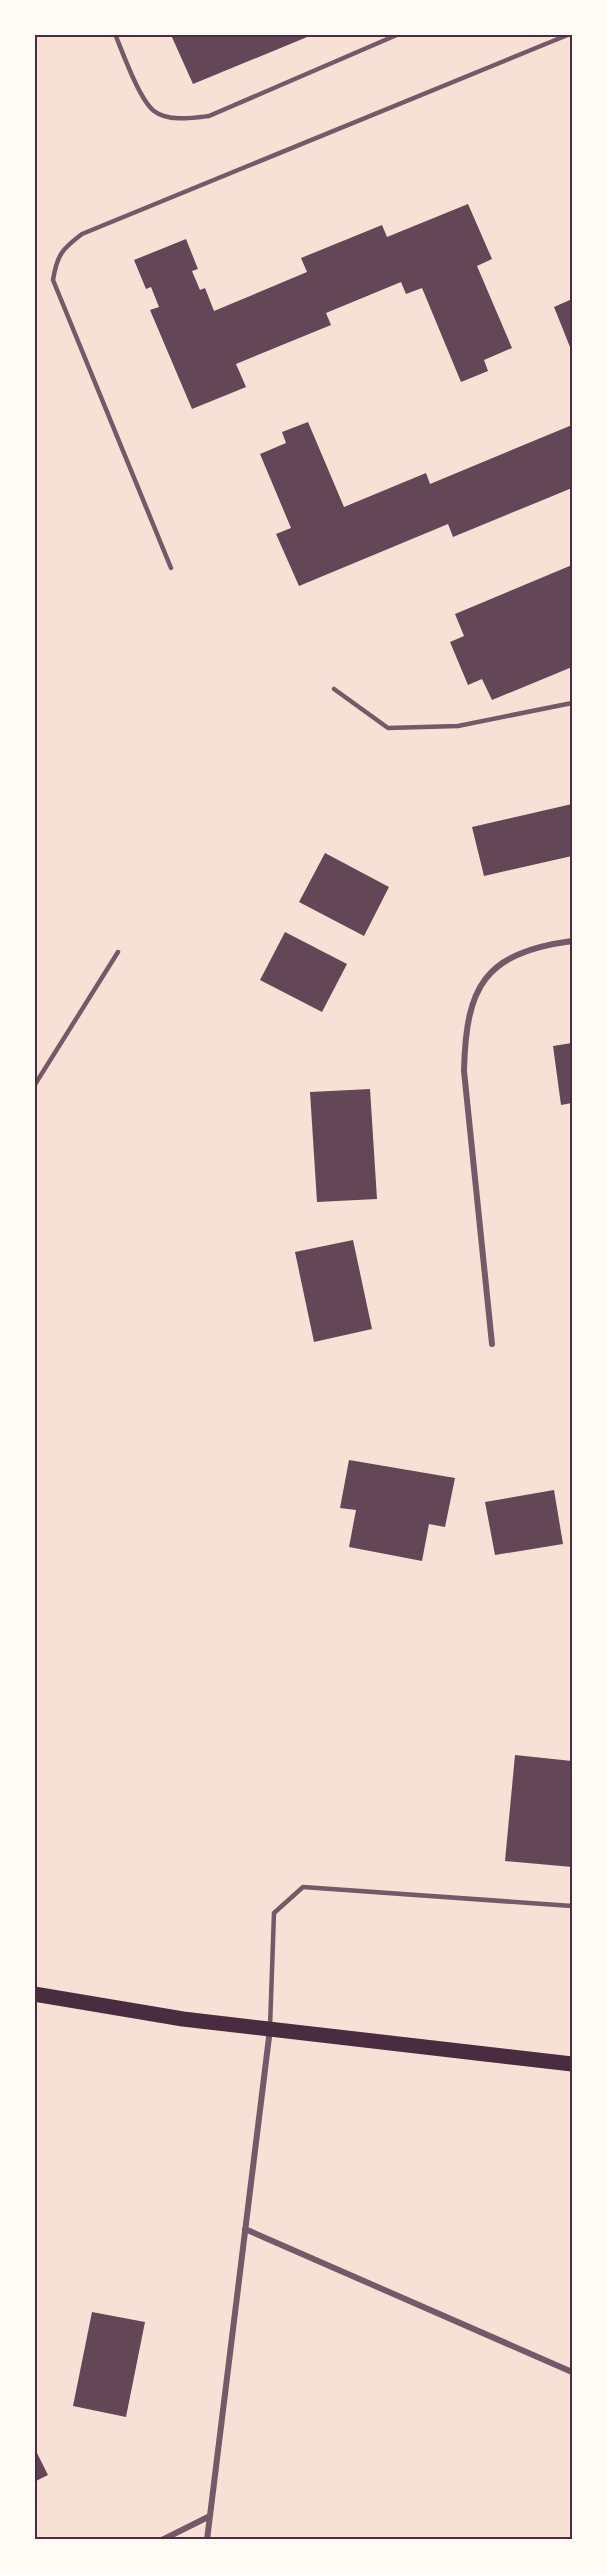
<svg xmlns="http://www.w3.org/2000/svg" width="607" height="2574" viewBox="0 0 607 2574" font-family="Arial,sans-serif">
  <rect width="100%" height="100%" fill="#f7e1d7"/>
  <path fill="#644757" d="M171,35H312L193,84Z
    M468,204L492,259L477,266L512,348L484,360L488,371L461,382L422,288L406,294L401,282L326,313L331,325L236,364L246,387L192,409L150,310L159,307L151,287L146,289L134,260L186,239L198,269L192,271L200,290L205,288L214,311L307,272L301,258L382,225L387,237Z
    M572,299V352L554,307Z
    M308,422L344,507L426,473L430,484L572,425V488L453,537L448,524L299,586L276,534L291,528L260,454L286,443L282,432Z
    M572,565V667L492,700L482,679L468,685L450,642L464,636L455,614Z
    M572,804V856L484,876L472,827Z
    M325,853L389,887L364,936L299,902Z
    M285,932L347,964L322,1012L260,980Z
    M572,1043V1103L561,1105L553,1046Z
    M370,1089L377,1199L317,1202L310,1092Z
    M353,1240L372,1329L314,1342L295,1252Z
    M349,1460L455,1478L445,1527L429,1524L422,1561L349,1547L356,1510L340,1508Z
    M554,1490L563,1544L495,1555L485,1502Z
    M515,1755L572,1761V1867L505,1861Z
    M92,2312L145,2322L126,2417L73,2406Z
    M34,2447L48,2475L34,2482Z"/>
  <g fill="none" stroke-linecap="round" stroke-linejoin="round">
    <path stroke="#755966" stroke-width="4.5" d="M115,34C123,53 139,99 154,111C168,122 193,118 209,116L399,34
      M171,568L53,280C57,255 62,249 82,234L570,34
      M334,689L388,728L458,726L572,703
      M34,1086L118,952
      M270,2027L274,1913L303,1887L572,1906"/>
    <path stroke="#755966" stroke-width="6" d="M492,1344L464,1071C466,986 484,953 572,941
      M245,2229L572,2372
      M162,2540L210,2516
      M207,2540L270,2029"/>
    <path stroke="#4a2c40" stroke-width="15" d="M34,1994L183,2019L572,2064"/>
  </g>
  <rect width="607" height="2574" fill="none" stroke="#fffaf5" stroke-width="72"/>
  <rect x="36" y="36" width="535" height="2502" fill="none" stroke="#4a2c40" stroke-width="2"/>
</svg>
